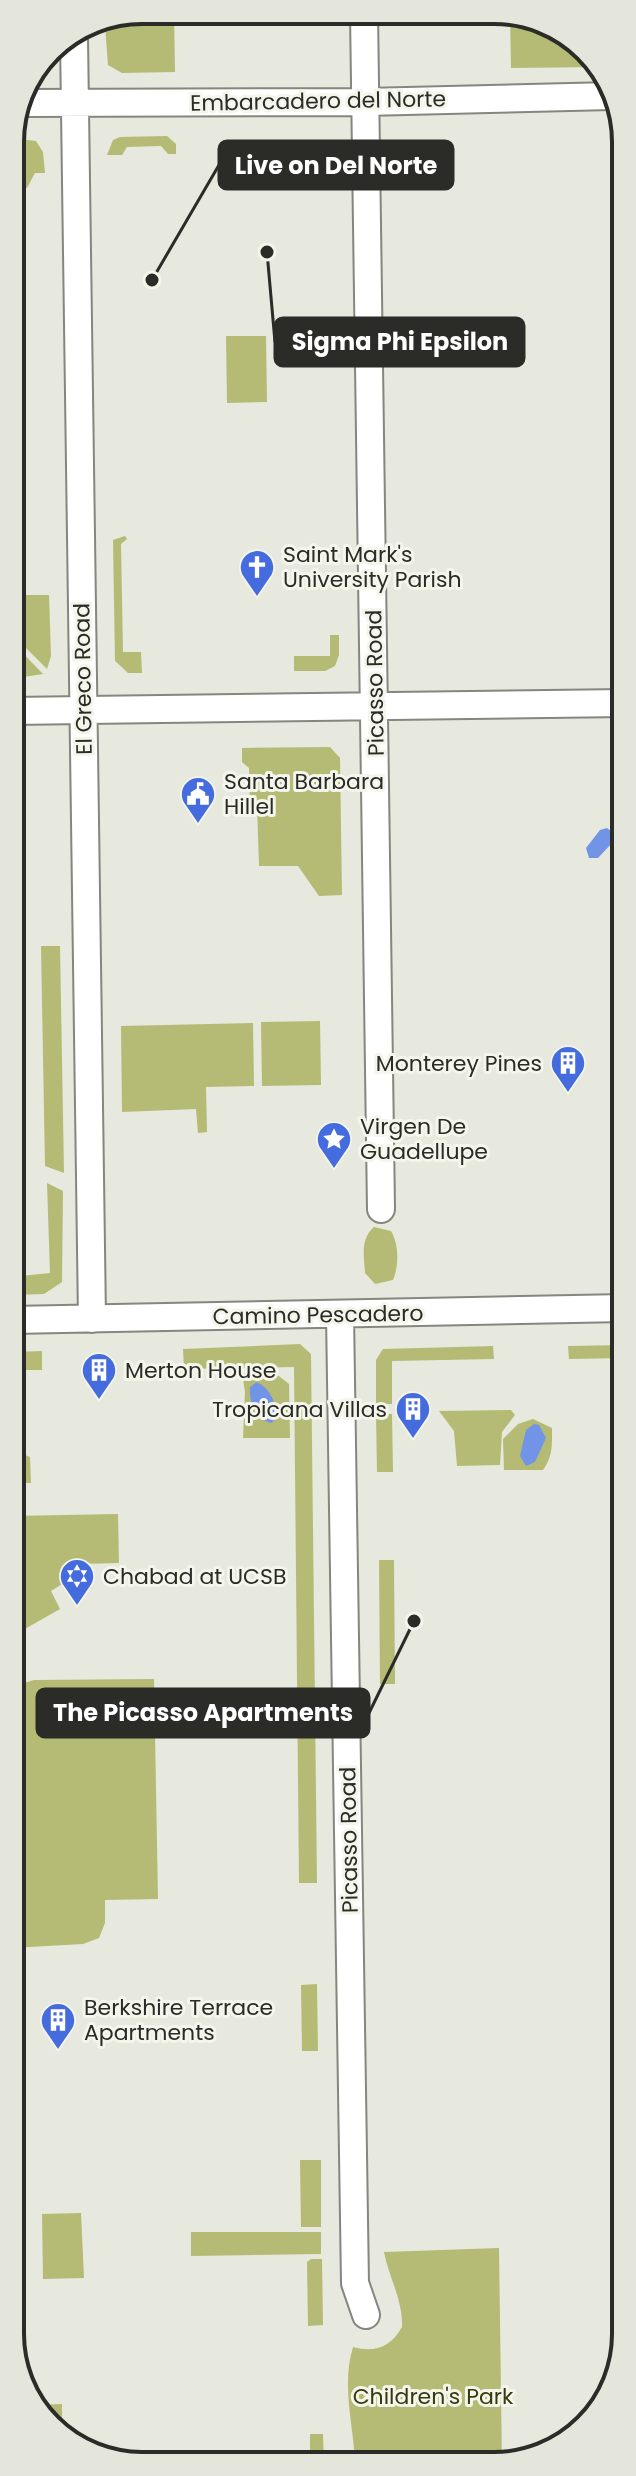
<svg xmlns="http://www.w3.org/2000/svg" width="636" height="2476" viewBox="0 0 636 2476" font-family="Poppins,sans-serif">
  <rect width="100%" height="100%" fill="#e7e8de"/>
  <path fill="#b5bb74" d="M142,10H174L175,72L122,73L108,65L105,25Z
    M510,14C536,14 588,44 599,67L511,68Z
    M167,136L176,144V154H168L161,146L127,147L122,155H107L113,140L120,137Z
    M10,138L36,141L43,152L45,173H35L27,188L10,181Z
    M226,336H266L267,402L227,403Z
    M125,536L127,539L121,544L123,652H141L142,673H128L115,661L113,540Z
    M24,595H49L51,656L47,669L25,647Z
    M330,635H339V655L335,666L325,671H294V656H330Z
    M10,642H12L43,674L10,679Z
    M330,747L340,758L342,895L319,896L298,866H259L257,805H250L249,768L242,762V748Z
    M41,946H60L64,1173L45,1166Z
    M320,1021L321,1085L262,1086L261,1022Z
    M253,1023L254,1086L206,1087L207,1132L198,1133L196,1109L122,1112L121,1026Z
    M47,1183L63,1191L62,1282L44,1294L11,1295V1277L50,1273Z
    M374,1227L391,1231C399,1244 399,1266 393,1280L375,1284L365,1273C364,1256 360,1239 374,1227Z
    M300,1344L311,1354L317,1883H299L294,1367L184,1369L183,1349Z
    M625,1345V1358L569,1359L568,1346Z
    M493,1346L494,1359L392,1361V1404H376V1360L383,1349Z
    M42,1351V1370H22L23,1437L11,1435V1352Z
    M242,1373H275L289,1384L290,1438H243L245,1392Z
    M511,1410L515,1415L502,1432L500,1465L457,1466L454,1431L439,1411Z
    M376,1414H392L393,1472H377Z
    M533,1419L552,1428C552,1445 553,1456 543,1470H504L503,1439L518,1424Z
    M25,1455L30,1457L31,1483H11V1458Z
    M118,1514L119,1563L81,1564L73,1577L51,1591L60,1609L23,1630L11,1632V1516Z
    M379,1560H394L395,1684H380Z
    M154,1679L158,1899L105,1900V1923L99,1938L83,1944L11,1948V1844L21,1779L12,1704L21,1684L34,1680Z
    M317,1984L318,2051H302L301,1985Z
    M300,2160H321V2227H301Z
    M81,2213L84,2278L43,2279L42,2214Z
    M191,2232H321V2254L191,2256Z
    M499,2248L502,2465L355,2464C354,2426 341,2386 353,2347C375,2353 391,2347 402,2327C403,2300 389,2278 384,2252Z
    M311,2259H322L323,2325L308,2326L307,2262Z
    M62,2404V2433L43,2422L35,2405Z
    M310,2434H323L324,2464H310Z"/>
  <path fill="#7294e7" d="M607,828L615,834L613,842L598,858H589L586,848L600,830Z
    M257,1382C271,1389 276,1403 277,1418L271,1423C255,1419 249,1403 250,1387Z
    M539,1425L546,1438L535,1462L526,1466L520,1456L526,1430L534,1424Z"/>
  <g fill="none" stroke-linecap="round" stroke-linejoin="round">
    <g stroke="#85867d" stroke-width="30">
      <path id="street" d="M364,13L381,1209
        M74,38L92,1319
        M24,103L365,102L612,96
        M11,711L625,703
        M340,1315L355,2283L366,2315
        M11,1320L625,1308"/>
    </g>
    <use href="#street" stroke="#fff" stroke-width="26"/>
  </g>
  <defs>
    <g id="church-pin" transform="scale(1.8)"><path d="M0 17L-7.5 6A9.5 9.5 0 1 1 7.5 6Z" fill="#446cde" stroke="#f4f5eb"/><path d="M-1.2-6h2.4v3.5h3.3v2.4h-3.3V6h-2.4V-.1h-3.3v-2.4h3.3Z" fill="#fff"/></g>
    <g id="civic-pin" transform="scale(1.8)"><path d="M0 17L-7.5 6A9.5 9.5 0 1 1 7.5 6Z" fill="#446cde" stroke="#f4f5eb"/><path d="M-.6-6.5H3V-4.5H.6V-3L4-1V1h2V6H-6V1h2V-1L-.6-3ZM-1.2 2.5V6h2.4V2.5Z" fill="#fff"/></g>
    <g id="building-pin" transform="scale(1.8)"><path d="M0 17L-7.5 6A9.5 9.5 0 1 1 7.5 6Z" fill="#446cde" stroke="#f4f5eb"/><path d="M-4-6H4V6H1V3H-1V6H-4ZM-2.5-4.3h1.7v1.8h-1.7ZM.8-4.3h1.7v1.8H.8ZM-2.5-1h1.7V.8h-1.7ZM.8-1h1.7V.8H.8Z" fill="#fff"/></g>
    <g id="sight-pin" transform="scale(1.8)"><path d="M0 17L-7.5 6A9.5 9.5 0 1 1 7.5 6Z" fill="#446cde" stroke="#f4f5eb"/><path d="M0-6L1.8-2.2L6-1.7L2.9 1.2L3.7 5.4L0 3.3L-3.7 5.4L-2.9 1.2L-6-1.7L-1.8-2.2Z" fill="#fff"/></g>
    <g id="synagogue-pin" transform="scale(1.8)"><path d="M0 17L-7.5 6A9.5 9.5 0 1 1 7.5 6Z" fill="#446cde" stroke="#f4f5eb"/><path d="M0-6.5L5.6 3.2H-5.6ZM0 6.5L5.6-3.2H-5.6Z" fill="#fff"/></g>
  </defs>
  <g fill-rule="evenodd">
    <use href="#church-pin" x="257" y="567"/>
    <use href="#civic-pin" x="198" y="794"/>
    <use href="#building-pin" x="568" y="1063"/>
    <use href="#sight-pin" x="334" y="1139"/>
    <use href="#building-pin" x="99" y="1370"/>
    <use href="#building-pin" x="413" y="1409"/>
    <use href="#synagogue-pin" x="77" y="1576"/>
    <use href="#building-pin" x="58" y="2020"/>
  </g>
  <g text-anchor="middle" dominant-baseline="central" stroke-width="6" stroke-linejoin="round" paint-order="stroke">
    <g font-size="22" fill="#2b2b27" stroke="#f4f5eb">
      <text transform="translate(318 101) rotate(-1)">Embarcadero del Norte</text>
      <text transform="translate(83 679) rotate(-91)">El Greco Road</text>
      <text transform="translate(375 683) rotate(-91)">Picasso Road</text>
      <text transform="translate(318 1315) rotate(-1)">Camino Pescadero</text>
      <text transform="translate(349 1840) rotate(-91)">Picasso Road</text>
    </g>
    <g font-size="22" fill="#2b2b27" stroke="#f4f5eb" text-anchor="start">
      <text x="283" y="554">Saint Mark's<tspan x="283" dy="25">University Parish</tspan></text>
      <text x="224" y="781">Santa Barbara<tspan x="224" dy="25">Hillel</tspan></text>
      <text x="542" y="1063" text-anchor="end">Monterey Pines</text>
      <text x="360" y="1126">Virgen De<tspan x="360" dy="25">Guadellupe</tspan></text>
      <text x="125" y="1370">Merton House</text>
      <text x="387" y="1409" text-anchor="end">Tropicana Villas</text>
      <text x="103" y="1576">Chabad at UCSB</text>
      <text x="84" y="2007">Berkshire Terrace<tspan x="84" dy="25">Apartments</tspan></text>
    </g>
    <g font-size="22" fill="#373a0d" stroke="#f4f5eb">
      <text x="433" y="2396">Children's Park</text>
    </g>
  </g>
  <path d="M0 0H636V2476H0ZM142 24H494A118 118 0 0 1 612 142V2334A118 118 0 0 1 494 2452H142A118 118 0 0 1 24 2334V142A118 118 0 0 1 142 24Z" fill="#e4e5db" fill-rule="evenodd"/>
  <path fill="none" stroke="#2b2b27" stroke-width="4" d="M142 24H494A118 118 0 0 1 612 142V2334A118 118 0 0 1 494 2452H142A118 118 0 0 1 24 2334V142A118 118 0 0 1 142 24Z"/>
  <path fill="none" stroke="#2b2b27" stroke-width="3" d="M152 280L219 165M267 252L275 342M414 1621L369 1713"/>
  <g fill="#2b2b27" stroke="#f4f5eb" stroke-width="3">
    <circle cx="152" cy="280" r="8"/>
    <circle cx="267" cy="252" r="8"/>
    <circle cx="414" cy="1621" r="8"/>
  </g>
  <g fill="#2b2b27" stroke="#2b2b27" stroke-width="3">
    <rect x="219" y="141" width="234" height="48" rx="8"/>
    <rect x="275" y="318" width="249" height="48" rx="8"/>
    <rect x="37" y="1689" width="332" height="48" rx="8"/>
  </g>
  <g font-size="24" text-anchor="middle" font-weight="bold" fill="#fff">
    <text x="336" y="174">Live on Del Norte</text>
    <text x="400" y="350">Sigma Phi Epsilon</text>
    <text x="203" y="1721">The Picasso Apartments</text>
  </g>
</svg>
